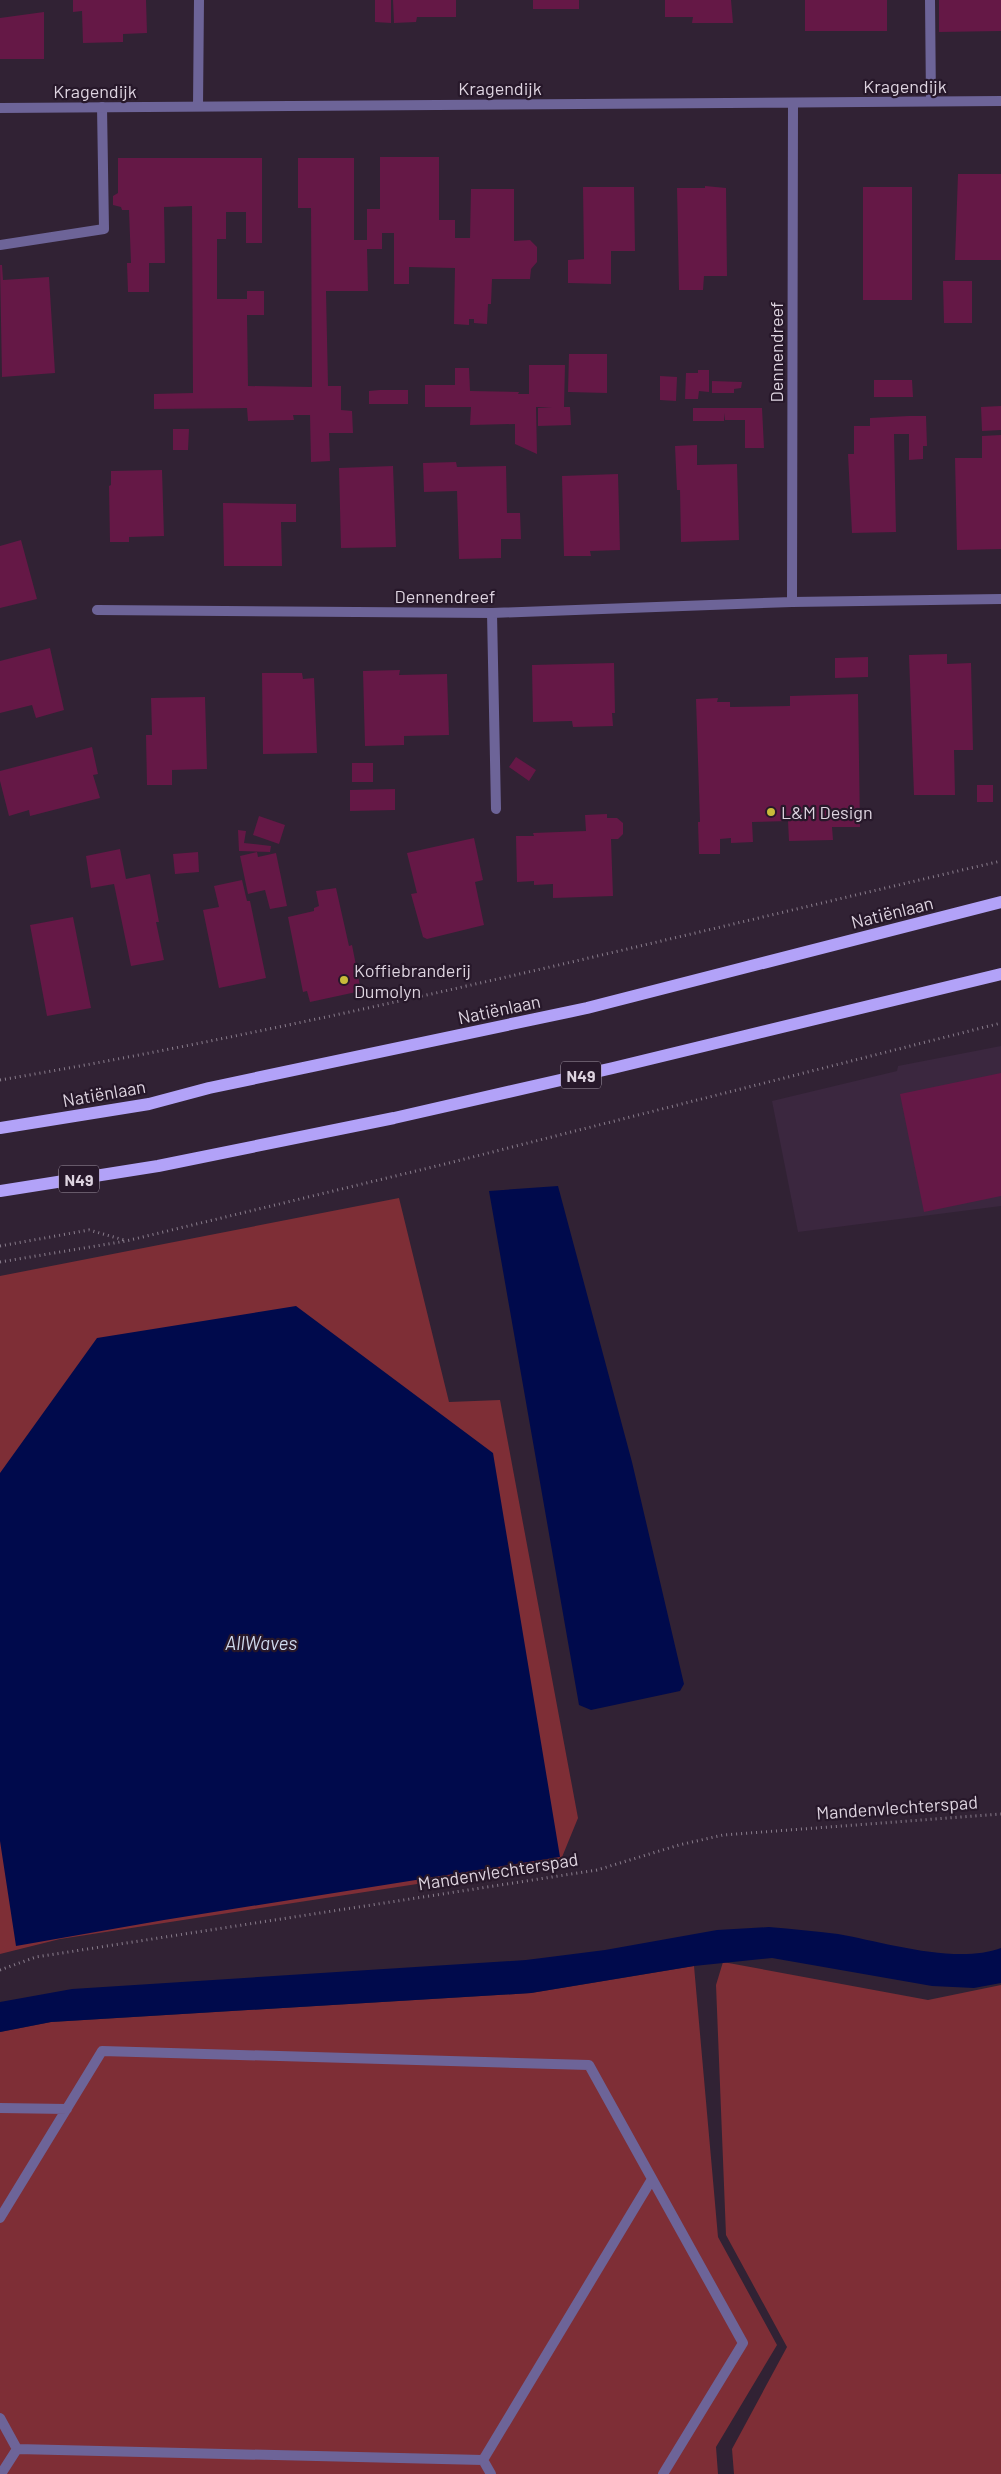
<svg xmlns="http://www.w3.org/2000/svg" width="1001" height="2474" viewBox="0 0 1001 2474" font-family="Barlow,sans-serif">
  <rect width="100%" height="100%" fill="#312234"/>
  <path fill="#3b273f" d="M1001,1046V1206L798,1232L772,1101L897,1071L898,1066Z"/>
  <path fill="#7e2e36" d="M399,1198L449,1402L500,1400L578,1818L560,1862L60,1939L0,1954V1276Z
    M723,1962L928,2000L1001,1985V2474H734L732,2449L787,2347L726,2235L716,1985Z
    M694,1966L718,2237L777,2345L716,2447L718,2474H0V2032L51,2022L531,1993Z"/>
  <path fill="#000a4c" d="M558,1186L632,1462L684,1684L680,1691L591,1710L579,1705L489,1191Z
    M296,1306L493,1453L560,1857L164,1920L16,1946L0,1841V1473L97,1338Z
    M769,1927C792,1929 815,1931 838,1934C884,1942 956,1965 1001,1948V1983L974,1988L932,1986L772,1958L694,1966L531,1993L51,2022L0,2032V2002L72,1989L526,1960L605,1950L717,1930Z"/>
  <path fill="#651846" d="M73,0H146L147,33L123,34V42L83,43L82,11L73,12Z
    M375,0H391V23L375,22Z
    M393,0H456V17H417L416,22L394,23Z
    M533,0H579V9H533Z
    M665,0H731L733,23H692L693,17H665Z
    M805,0H887V31H805Z
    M939,0H1001V31L939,32Z
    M44,12V59H0V18Z
    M380,157H439V220H455V238H470L471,189H514V241L530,240L537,247V262L531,269L530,279H492L491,304H488L487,324L474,323V319H469V325L454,324L455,268L409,267V284H394V233H382V249H367L368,291H326L328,386H341V410L352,411L353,433H329L330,461L311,462L310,415H293L294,420L248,421L247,408L154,409V394L193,393L192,206L164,207L165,263H149V292H128L127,263H131L129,210H122L121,207L113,205V196L118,193V158H262V243H246V212H226V239H217V299H247V291H264V315H247L248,386L312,387L311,208H298V158H354V240H367V209H380Z
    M958,174H1001V260H955Z
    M705,186L726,188L727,276H704L703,290H679L677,188H705Z
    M583,187H634L635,251H611V284L568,283V260L584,259Z
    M863,187H912V300H863Z
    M0,265H2L3,280L49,277L55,373L2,377Z
    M943,281H972V323H944Z
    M569,354H607V393L568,392Z
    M529,365H565L564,407H570L571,425L538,426V408L552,407H536L537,454L515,444V424L470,425L471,407H425V385H455V368H469L470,391L519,392L518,394H529Z
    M698,370H709V392L699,391L698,399H685L686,373H698Z
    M660,376L677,377L676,401L660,400Z
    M874,380H912L913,397H874Z
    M712,381L742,382L741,388L734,389V393H712Z
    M380,390H408V404H369V391Z
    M1001,406V430L982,431L981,407Z
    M693,408H762L764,448H745V420H725L724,413V421H693Z
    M909,416H926L927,446H923V459L909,460V434H894L896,532L852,533L848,454H854V426H870V418Z
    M173,429H189L188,450H173Z
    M1001,435V549L957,550L955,458H982V436Z
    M697,445V465L737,464L739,540L681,542L680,490H677L675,446Z
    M456,462L457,467L506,466L507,513H520L521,539H501V558L459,559L457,491L424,492L423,463Z
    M393,466L396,547L341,548L339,468Z
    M162,470L164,536L129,537V542H110L109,486L111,485V471Z
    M618,474L620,550L590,551L591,556H564L562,476Z
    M223,503L296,504V522H281L282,566H224Z
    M21,540L37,599L0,608V546Z
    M50,648L64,710L36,718L32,705L0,713V661Z
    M947,654V664L971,663L973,750H954L955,795H914L909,655Z
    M868,657V677L835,678V658Z
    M614,663L615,713H612L613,726L573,727L572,721L533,722L532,665Z
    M400,670L399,675L447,674L449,735L404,736V745L365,746L363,671Z
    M262,673H302L303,679L314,678L317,753L263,754Z
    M858,694L860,827H832L833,840L789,841L788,821L752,822L753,842L731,843V838L720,839V854H699L698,822H700L696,699L718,698L717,702H730V707L790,706V696Z
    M205,697L207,769L172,770V785H147L146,735H152L151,698Z
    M92,747L98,774L93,775L100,798L30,816L29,810L9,816L0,781V771Z
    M516,757L536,770L529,781L509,767Z
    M352,763H373V782H352Z
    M977,785H993V802H977Z
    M395,789V810L350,811V790Z
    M607,814V818H617L623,823V834L618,839H611L613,896L553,898V884L534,885V881L517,882L516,836H534L533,833L586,831L585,815Z
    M259,816L285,825L279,844L253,835Z
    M238,830L246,831L244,843L271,846L270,852L239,851Z
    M474,838L483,880L475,882L484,925L427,939L423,937L411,894L417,893L407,853Z
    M120,849L126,879L150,874L159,922H156L164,960L131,966L114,884L91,888L86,856Z
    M198,852L199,872L175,874L173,854Z
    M257,852L258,857L276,853L287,906L270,909L265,890L248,894L240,856Z
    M242,880L247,901H250L266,978L219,988L203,910L219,907L214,886Z
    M336,888L349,946L352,945L361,991L310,1002L307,991L303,992L288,917L314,911V908L319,906L316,891Z
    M73,917L91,1008L47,1016L30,925Z
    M1001,1073V1196L924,1212L900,1094Z"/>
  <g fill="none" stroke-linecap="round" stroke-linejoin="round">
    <path stroke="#897d8c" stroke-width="3" stroke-dasharray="1 4" stroke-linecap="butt" d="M0,1080C337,1023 668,938 1001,861
      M0,1246L89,1230L124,1240
      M0,1262L126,1241L445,1164L1001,1023
      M0,1970L36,1957L597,1870L679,1845L723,1835L1001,1814"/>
    <path stroke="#6d6498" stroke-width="10" d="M930,0L931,101
      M0,245L104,229L102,107
      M492,613L496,809
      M0,2108L67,2109
      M0,2218L102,2051L589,2065L743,2343L663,2474
      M0,2418L17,2449
      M483,2460L652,2179
      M1,2474L17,2449L483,2460L491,2474"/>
    <path stroke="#6d6498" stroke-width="10" d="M198,106L199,0
      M0,108L1001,101
      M792,602L793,103
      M97,610L492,613L792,602L1001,599"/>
    <path stroke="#b2a2f8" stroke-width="12" d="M0,1128L149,1104L209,1088L587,1008L1001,902
      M0,1191L158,1166L394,1118L613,1068L1001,974"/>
  </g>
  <g fill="#c9bb3a" stroke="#27182a" stroke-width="2">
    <circle cx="771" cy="812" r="5"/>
    <circle cx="344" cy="980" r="5"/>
  </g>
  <g text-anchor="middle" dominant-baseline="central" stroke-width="4.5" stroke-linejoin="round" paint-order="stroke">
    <g fill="#27182a" stroke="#a69ba9" stroke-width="1">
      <rect x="561" y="1061.5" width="40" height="27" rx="4"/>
      <rect x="59" y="1165.5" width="40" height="27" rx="4"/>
    </g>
    <g font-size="16" font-weight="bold" fill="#ddd3df">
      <text x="581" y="1075">N49</text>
      <text x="79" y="1179">N49</text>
    </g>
    <g font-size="18" fill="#ddd3df" stroke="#27182a">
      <text x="905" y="86">Kragendijk</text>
      <text x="500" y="88">Kragendijk</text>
      <text x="95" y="91">Kragendijk</text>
      <text transform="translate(776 352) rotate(-90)">Dennendreef</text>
      <text x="445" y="596">Dennendreef</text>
      <text transform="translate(892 912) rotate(-14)">Natiënlaan</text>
      <text transform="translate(499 1009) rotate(-12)">Natiënlaan</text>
      <text transform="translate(104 1093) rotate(-10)">Natiënlaan</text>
      <text transform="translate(897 1807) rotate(-4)">Mandenvlechterspad</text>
      <text transform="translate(498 1871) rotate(-9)">Mandenvlechterspad</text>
    </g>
    <g font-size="18" fill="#ddd3df" stroke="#27182a" text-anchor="start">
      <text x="781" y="812">L&amp;M Design</text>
      <text x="354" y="970">Koffiebranderij<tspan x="354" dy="21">Dumolyn</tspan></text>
    </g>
    <g font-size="19" font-style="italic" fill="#ced8ec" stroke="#27182a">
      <text x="261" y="1642">AllWaves</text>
    </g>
  </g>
</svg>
